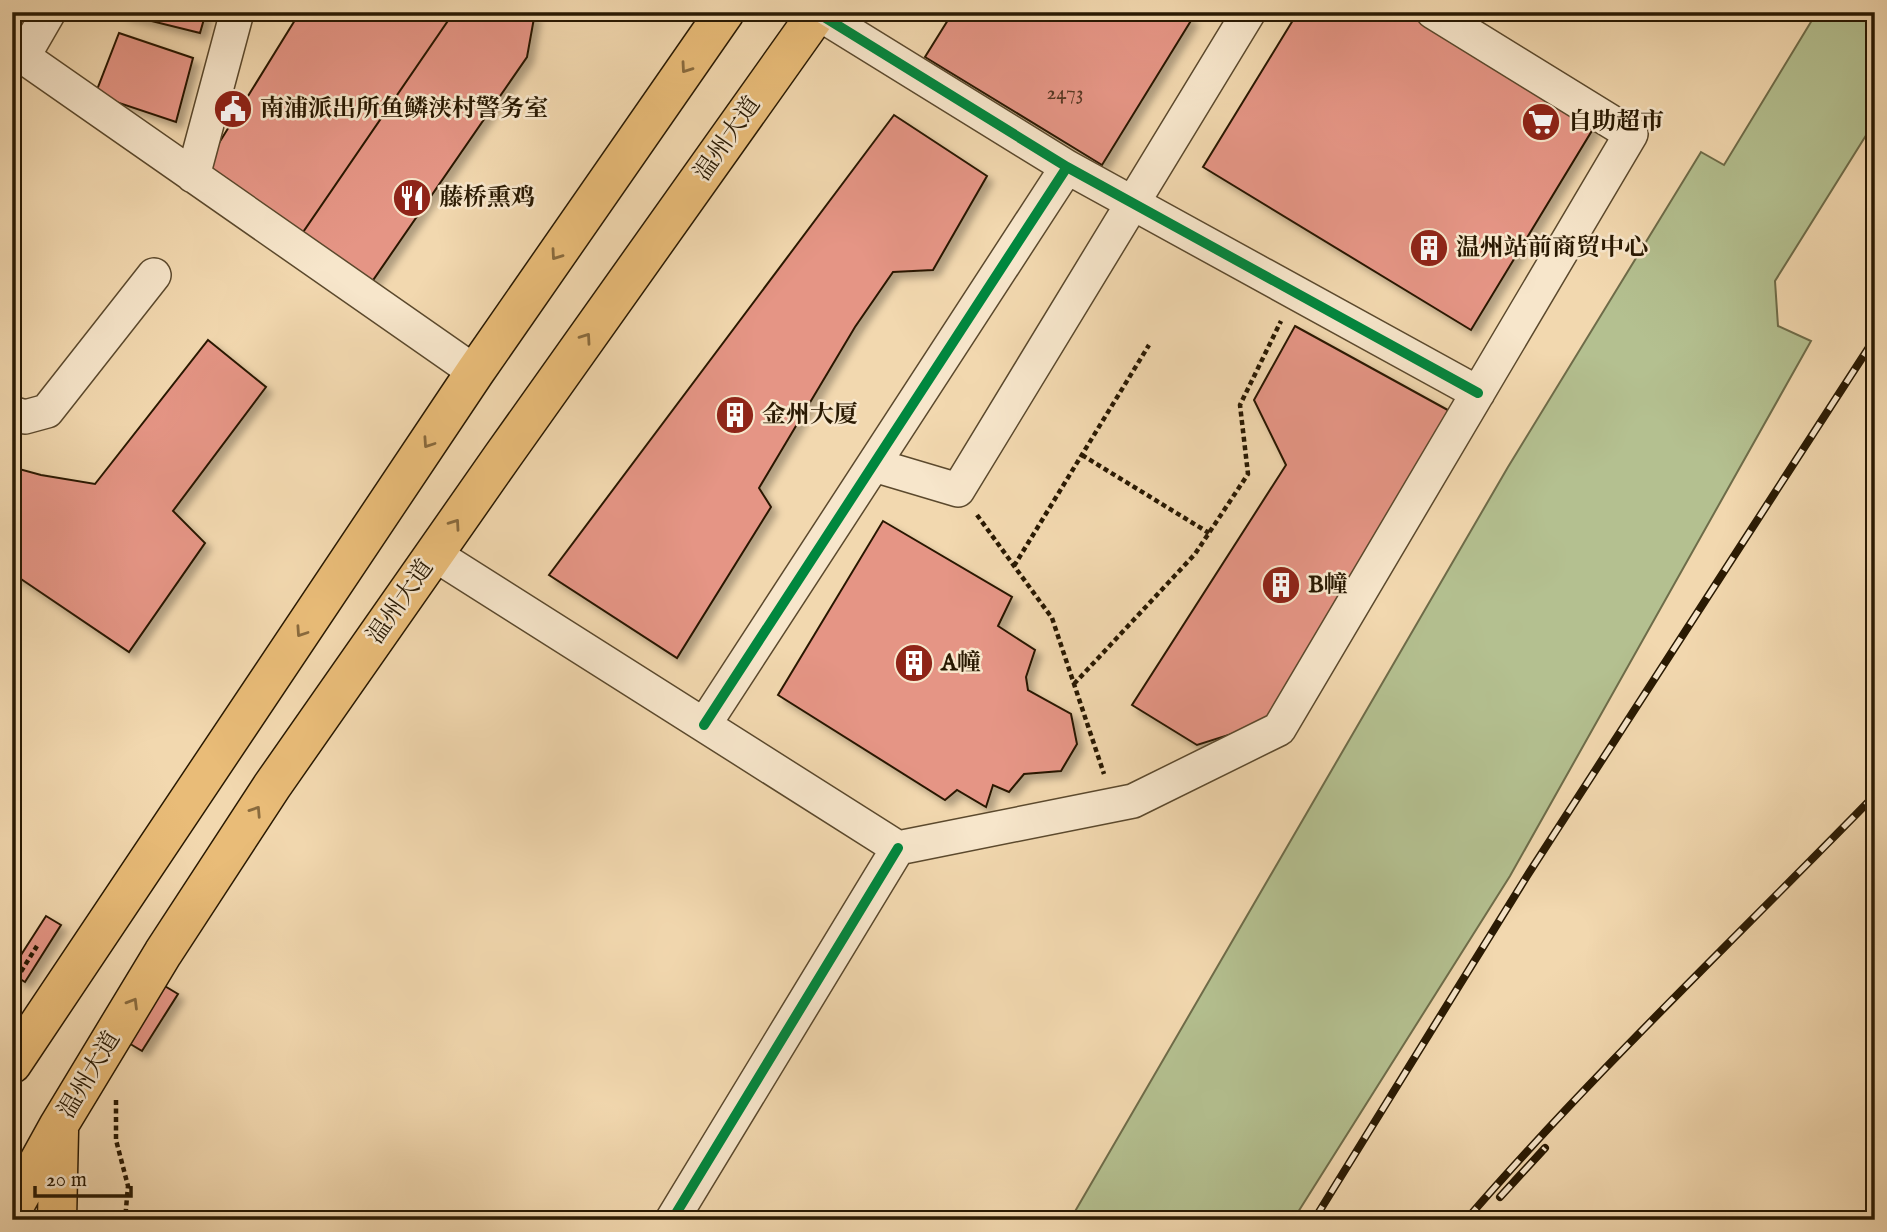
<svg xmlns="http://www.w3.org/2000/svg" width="1887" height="1232" viewBox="0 0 1887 1232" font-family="'IM FELL English','Noto Serif SC',serif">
  <defs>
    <filter id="shadow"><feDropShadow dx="6" dy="6" stdDeviation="3.5" flood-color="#0004"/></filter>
  </defs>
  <rect width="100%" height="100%" fill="#f2d8af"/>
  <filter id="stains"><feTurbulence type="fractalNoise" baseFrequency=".00286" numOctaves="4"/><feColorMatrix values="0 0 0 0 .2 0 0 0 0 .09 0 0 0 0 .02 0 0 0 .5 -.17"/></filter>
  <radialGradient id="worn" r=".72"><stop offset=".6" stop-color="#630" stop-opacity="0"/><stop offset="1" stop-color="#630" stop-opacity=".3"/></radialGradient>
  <path fill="#b4c090" stroke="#6e6c49" stroke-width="2" d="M1817,12H1875V121L1775,281L1778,326L1811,341L1510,876L1293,1220H1070L1508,467L1701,152L1724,165Z"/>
  <path fill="#e59585" stroke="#291902" stroke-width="2" filter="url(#shadow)" d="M123,12H206L200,33L123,14Z
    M300,12H454L299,238L206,164Z
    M454,12H532L534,18L527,57L369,286L299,238Z
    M953,12H1182L1192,19L1102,165L925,57Z
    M1298,12H1411L1596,124L1471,330L1203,167Z
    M119,33L193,58L176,122L95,95Z
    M894,115L987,176L933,270L893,272L855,327L759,488L771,507L677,658L549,575Z
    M1295,326L1455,414L1273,721L1197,745L1132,705L1286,465L1254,400Z
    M208,340L266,387L173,511L205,543L129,652L18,577L12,578V467L41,475L95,484Z
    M883,521L1012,597L998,626L1035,650L1026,677L1028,690L1071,714L1077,744L1061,771L1024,774L1009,792L993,785L986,807L957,790L945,800L778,695Z
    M46,916L61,925L25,982L12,974V969Z
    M163,985L178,994L142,1051L127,1042Z"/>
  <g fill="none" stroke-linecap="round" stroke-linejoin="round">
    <g stroke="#5b492d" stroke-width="36">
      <path id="minor" d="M816,12L1067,167L1478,393
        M12,49L475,372
        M23,57L49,12
        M193,176L237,12
        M12,413L25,417L47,411L154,275
        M874,465L958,490L1249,12
        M434,554L898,848L1133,801L1279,729L1631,134L1433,12
        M704,725L1067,167
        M672,1220L898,848"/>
    </g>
    <g stroke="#291902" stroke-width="41">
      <path id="major" d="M12,1064L475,372L725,12
        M12,1210L59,1125L163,953L272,786L502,457L818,12
        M57,1220L59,1131"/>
    </g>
    <path stroke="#291902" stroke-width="4.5" stroke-dasharray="5 3.5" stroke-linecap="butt" d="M1082,455L1209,533
      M977,515L1052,618L1104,774
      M1014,566L1149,345
      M1074,684L1195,554L1248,474L1240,405L1281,321
      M12,986L37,946
      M116,1100V1140L128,1186L125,1220"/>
    <use href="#minor" stroke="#f7e6cb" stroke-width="33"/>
    <use href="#major" stroke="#e9bc78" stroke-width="38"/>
    <g stroke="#291902" stroke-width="8">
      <path id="rail" d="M1500,1197L1545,1148
        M1314,1220L1527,876L1875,338
        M1466,1220C1595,1071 1738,936 1875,795"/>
    </g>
    <use href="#rail" stroke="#f7e6cb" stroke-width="5" stroke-dasharray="16" stroke-linecap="butt"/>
    <g stroke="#f7e6cb" stroke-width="15">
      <path id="cycleway" d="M816,12L1067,167L1478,393
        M704,725L1067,167
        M672,1220L898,848"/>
    </g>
    <use href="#cycleway" stroke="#00873e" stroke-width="10"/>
  </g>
  <defs><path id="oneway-chevron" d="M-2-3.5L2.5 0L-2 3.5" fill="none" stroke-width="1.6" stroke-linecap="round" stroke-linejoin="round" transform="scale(1.75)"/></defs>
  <g stroke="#896a3d">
    <use href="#oneway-chevron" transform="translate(686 68) rotate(125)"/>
    <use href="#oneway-chevron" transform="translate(556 255) rotate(125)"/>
    <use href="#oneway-chevron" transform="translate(586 338) rotate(-55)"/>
    <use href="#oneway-chevron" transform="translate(428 443) rotate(124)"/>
    <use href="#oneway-chevron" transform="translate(455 524) rotate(-55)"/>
    <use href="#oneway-chevron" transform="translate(301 632) rotate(124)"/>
    <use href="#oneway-chevron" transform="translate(256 811) rotate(-57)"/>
    <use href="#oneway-chevron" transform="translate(133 1003) rotate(-59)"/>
  </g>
  <defs>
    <g id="civic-disc" transform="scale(2.0125)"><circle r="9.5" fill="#8f2418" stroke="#f7e6cb"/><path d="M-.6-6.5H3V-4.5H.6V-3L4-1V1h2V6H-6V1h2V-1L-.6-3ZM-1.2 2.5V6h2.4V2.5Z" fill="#fff"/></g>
    <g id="supermarket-disc" transform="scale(2.0125)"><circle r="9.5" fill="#8f2418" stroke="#f7e6cb"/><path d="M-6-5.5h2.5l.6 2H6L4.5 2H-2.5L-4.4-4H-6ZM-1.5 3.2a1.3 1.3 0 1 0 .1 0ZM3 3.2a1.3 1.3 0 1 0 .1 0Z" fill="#fff"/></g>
    <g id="restaurant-disc" transform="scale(2.0125)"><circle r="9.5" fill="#8f2418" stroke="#f7e6cb"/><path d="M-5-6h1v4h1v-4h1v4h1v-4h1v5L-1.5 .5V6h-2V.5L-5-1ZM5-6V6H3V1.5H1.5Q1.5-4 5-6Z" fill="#fff"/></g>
    <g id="building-disc" transform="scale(2.0125)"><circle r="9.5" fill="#8f2418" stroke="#f7e6cb"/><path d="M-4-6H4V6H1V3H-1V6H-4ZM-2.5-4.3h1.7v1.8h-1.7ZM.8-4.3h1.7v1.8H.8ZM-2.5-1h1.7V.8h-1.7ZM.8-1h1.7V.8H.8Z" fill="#fff"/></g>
  </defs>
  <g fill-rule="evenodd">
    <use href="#civic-disc" x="233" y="109"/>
    <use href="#supermarket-disc" x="1541" y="122"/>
    <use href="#restaurant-disc" x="412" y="198"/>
    <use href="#building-disc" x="1429" y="248"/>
    <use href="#building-disc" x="735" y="415"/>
    <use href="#building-disc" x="1281" y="585"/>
    <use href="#building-disc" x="914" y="663"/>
  </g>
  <g text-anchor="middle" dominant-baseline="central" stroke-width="5" stroke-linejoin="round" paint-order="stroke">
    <g font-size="21" fill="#583823">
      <text x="1065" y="93">2473</text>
    </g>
    <g font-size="24" font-weight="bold" fill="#291902" stroke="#f7e6cb" text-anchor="start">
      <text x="260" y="109">南浦派出所鱼鳞浃村警务室</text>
      <text x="1568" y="122">自助超市</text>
      <text x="439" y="198">藤桥熏鸡</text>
      <text x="1456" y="248">温州站前商贸中心</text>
      <text x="762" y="415">金州大厦</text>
      <text x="1308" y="585">B幢</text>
      <text x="941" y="663">A幢</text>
    </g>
    <g font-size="24" fill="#291902" stroke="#f7e6cb">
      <text transform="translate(728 139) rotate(-55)">温州大道</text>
      <text transform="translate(401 602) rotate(-55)">温州大道</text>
      <text transform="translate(90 1075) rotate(-59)">温州大道</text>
    </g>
  </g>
  <rect width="1887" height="1232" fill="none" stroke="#f2d8af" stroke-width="42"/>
  <rect x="14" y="14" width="1859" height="1204" fill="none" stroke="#291902" stroke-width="3.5"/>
  <rect x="21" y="21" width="1845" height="1190" fill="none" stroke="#291902" stroke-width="2"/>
  <path d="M35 1186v10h96v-10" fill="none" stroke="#291902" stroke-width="3.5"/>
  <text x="46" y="1186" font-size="21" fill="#291902" stroke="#f7e6cb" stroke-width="5" paint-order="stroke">20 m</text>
  <rect width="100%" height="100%" filter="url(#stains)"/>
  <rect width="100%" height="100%" fill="url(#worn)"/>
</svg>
